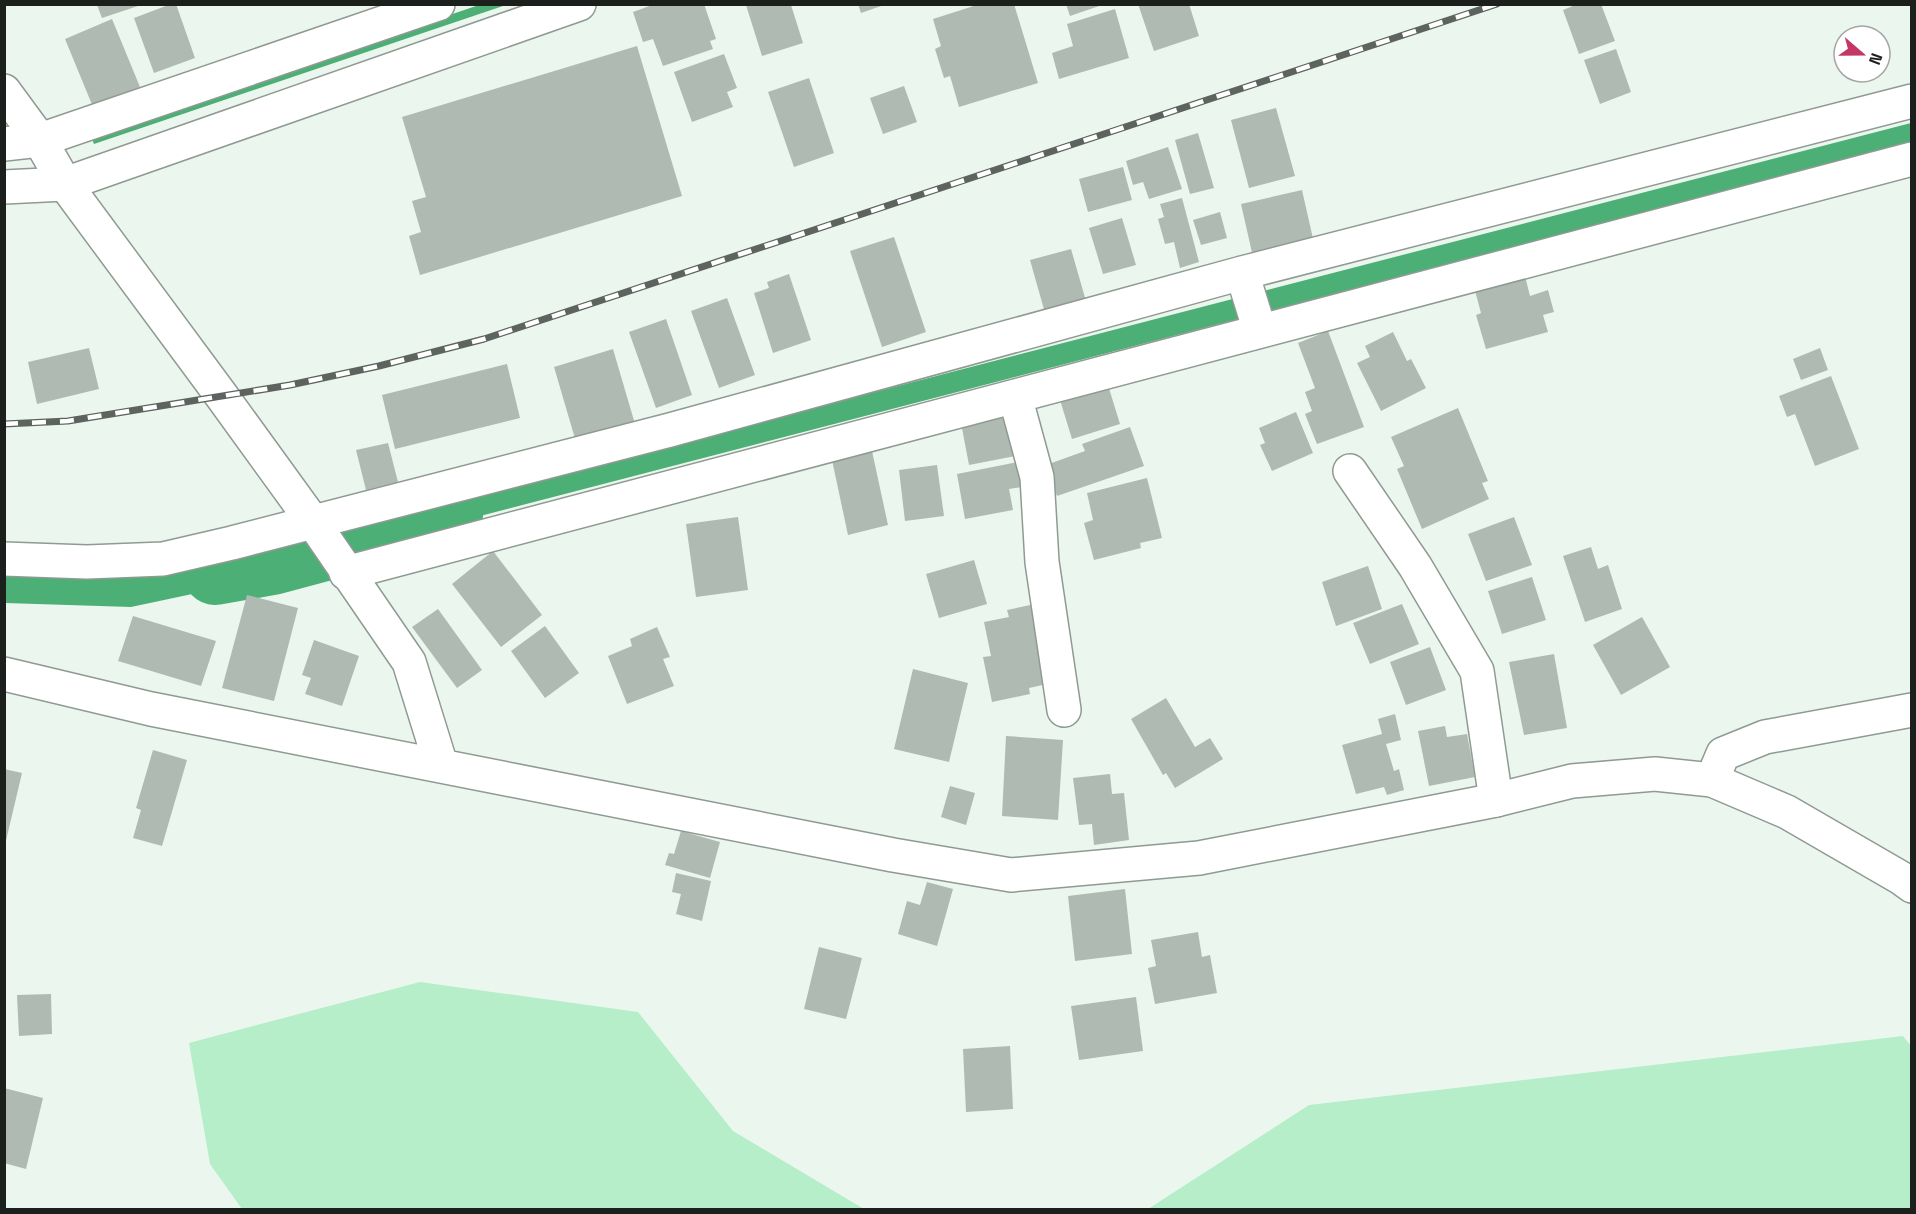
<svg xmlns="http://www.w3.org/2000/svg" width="1916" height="1214" viewBox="0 0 1916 1214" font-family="'Space Grotesk',sans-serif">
  <rect width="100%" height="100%" fill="#ebf7ee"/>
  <path fill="#b5eec8" d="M420,982L638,1012L733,1131L864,1209H242L210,1164L189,1043Z
    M1903,1036L1912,1047L1911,1209H1148L1309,1105Z"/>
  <path fill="#4cb076" d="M479,5H506L94,144L91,137Z
    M1911,123V144L369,545L362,525Z
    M294,544L310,569L131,607L5,603V571Z"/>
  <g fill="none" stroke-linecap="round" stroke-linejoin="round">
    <path stroke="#4cb076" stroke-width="64" d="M215,573L272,563L451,515"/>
  </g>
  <path fill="#afbab2" d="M171,4H176L195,58L154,73L134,18Z
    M655,4H704L716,39L710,41L713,49L663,66L653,39L643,42L633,12Z
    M858,4H884V5L861,13Z
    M980,4H1014L1038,83L959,107L950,76L944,78L935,49L941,46L933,19Z
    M1066,4H1101L1102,5L1070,16Z
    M1138,4H1189L1199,36L1154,51Z
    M1578,4H1601L1615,41L1579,54L1563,10Z
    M97,5H141L102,18Z
    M746,5H791L803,43L762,56Z
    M1115,9L1129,58L1059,79L1052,53L1073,46L1067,24Z
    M112,19L140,87L93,107L65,39Z
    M637,46L682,196L420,275L409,236L421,232L412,201L426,197L402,117Z
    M1616,49L1631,92L1600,104L1584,60Z
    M724,54L737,88L727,92L733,107L692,122L674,72Z
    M809,78L834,153L794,167L768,92Z
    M904,86L917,122L883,134L870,98Z
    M1276,108L1295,176L1249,188L1231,120Z
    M1198,133L1214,188L1190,194L1175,140Z
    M1168,147L1182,189L1149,199L1143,182L1133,185L1126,161Z
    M1123,167L1132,200L1088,212L1079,179Z
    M1302,190L1314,243L1253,257L1241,204Z
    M1182,198L1199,262L1180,268L1174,242L1165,244L1158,219L1164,217L1160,204Z
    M1220,212L1227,238L1201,245L1193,220Z
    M1122,218L1136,265L1103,274L1089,228Z
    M894,237L926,332L882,347L850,251Z
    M1071,249L1086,301L1045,313L1030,260Z
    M1524,272L1530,296L1548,290L1554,312L1543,315L1548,332L1486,349L1476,315L1481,313L1474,287Z
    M789,274L811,340L773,353L754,293L769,288L767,282Z
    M727,298L755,375L719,388L691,311Z
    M666,319L692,395L656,408L629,332Z
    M1328,331L1364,427L1317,444L1305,414L1312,411L1305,392L1315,388L1298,343Z
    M1393,332L1407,361L1411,359L1426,388L1381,411L1357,363L1370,357L1365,346Z
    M89,348L99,389L37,404L28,362Z
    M1820,348L1828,370L1801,380L1793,359Z
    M613,349L635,424L576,442L554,367Z
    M507,364L520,418L395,449L382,395Z
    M1831,376L1859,449L1815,466L1795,414L1787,417L1779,396Z
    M1108,385L1120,424L1072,439L1060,400Z
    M1458,408L1488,481L1482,483L1489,499L1422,529L1397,469L1404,466L1391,437Z
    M1296,412L1313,453L1272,471L1260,445L1265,443L1259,428Z
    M1014,413L1021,455L969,465L961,423Z
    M1130,427L1144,466L1057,496L1046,465L1085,451L1082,444Z
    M388,443L398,482L366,490L356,450Z
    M872,451L888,525L848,535L832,460Z
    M1023,461L1028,486L1009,489L1013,510L965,519L957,474Z
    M937,465L944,516L905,521L899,470Z
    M1147,478L1162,538L1140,543L1141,548L1094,560L1084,523L1093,520L1087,493Z
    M738,517L748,590L696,597L686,524Z
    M1514,517L1532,565L1486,581L1468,534Z
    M1591,547L1598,569L1608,565L1622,609L1585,622L1563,556Z
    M493,551L542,615L501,647L452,584Z
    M974,560L987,604L939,618L926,574Z
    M1368,566L1382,609L1336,626L1322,582Z
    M1532,577L1546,620L1502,634L1488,591Z
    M247,595L298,608L274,701L222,688Z
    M1040,603L1056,682L1029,688L1030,694L992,702L983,657L991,656L984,622L1009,617L1007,610Z
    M1402,604L1419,644L1370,664L1353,623Z
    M438,609L482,670L457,688L412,627Z
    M133,616L216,641L201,686L118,661Z
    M1642,617L1670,667L1621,695L1593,645Z
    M545,626L579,673L545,698L511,651Z
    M657,627L670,657L663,659L674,686L627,704L608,656L632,646L630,639Z
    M314,640L359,656L342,706L305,694L311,678L302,675Z
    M1430,647L1446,690L1406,705L1390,662Z
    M1554,654L1567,728L1524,735L1509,662Z
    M913,669L968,683L949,762L894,749Z
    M1166,698L1195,747L1210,738L1223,759L1175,788L1166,773L1163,775L1131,719Z
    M1395,714L1401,740L1386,744L1394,771L1399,769L1404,790L1387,795L1384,787L1356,794L1342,745L1382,734L1378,719Z
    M1445,726L1447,737L1467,734L1475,777L1429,786L1418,731Z
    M1006,736L1063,740L1058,820L1002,816Z
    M153,750L187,760L162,846L133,838L141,810L136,808Z
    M4,769L22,773L5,845H4Z
    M1110,774L1112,794L1124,793L1129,840L1094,845L1092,824L1079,825L1073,778Z
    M950,786L975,793L966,825L941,817Z
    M681,831L720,842L710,878L665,865L669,853L674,854Z
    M676,873L711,881L702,921L676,914L681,894L672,892Z
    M927,882L953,889L937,946L898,934L907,901L920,905Z
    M1125,889L1132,954L1075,961L1068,896Z
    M1198,932L1202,957L1210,955L1217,993L1155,1004L1148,968L1156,966L1151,940Z
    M819,947L862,958L846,1019L804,1009Z
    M51,994L52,1034L19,1036L17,995Z
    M1136,997L1143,1051L1079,1060L1071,1006Z
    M1010,1046L1013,1109L966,1112L963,1049Z
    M4,1088L43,1098L26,1169L4,1163Z"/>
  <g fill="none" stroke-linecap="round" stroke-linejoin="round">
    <g stroke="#8f9a92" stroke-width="36">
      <path id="street" d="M4,144L40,140L438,4
        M4,187L65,184L579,4
        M1242,273L1260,331
        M1015,396L1037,477L1042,562L1064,710
        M1350,471L1415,566L1477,671L1496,800
        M4,559L87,562L163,559L232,543L670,430L1242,273L1912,101
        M346,573L1912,159
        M1712,780L1723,754L1765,737L1912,710"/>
    </g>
    <g stroke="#8f9a92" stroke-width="36">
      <path id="secondary" d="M4,91L40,140L65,184L221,395L313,522L409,662L441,765
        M4,674L151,709L893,855L1011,875L1199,858L1496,800L1572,781L1655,774L1712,780L1787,812L1901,878L1912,886"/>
    </g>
    <use href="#street" stroke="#fff" stroke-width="33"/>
    <use href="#secondary" stroke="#fff" stroke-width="33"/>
    <g stroke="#5d645f" stroke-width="7">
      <path id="rail" d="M4,424L68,421L290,385L379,366L484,339L1497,4"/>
    </g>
    <use href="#rail" stroke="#fff" stroke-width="4.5" stroke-dasharray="14" stroke-linecap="butt"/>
  </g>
  <rect width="1916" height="1214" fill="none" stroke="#1c201d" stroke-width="12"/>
  <g transform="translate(1862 54) rotate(110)"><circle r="28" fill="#ffffff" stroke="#a4a6a5" stroke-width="1.5"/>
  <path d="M0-4.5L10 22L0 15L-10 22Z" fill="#c43665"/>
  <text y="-9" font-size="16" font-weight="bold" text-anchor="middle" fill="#1c201d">N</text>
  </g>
</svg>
